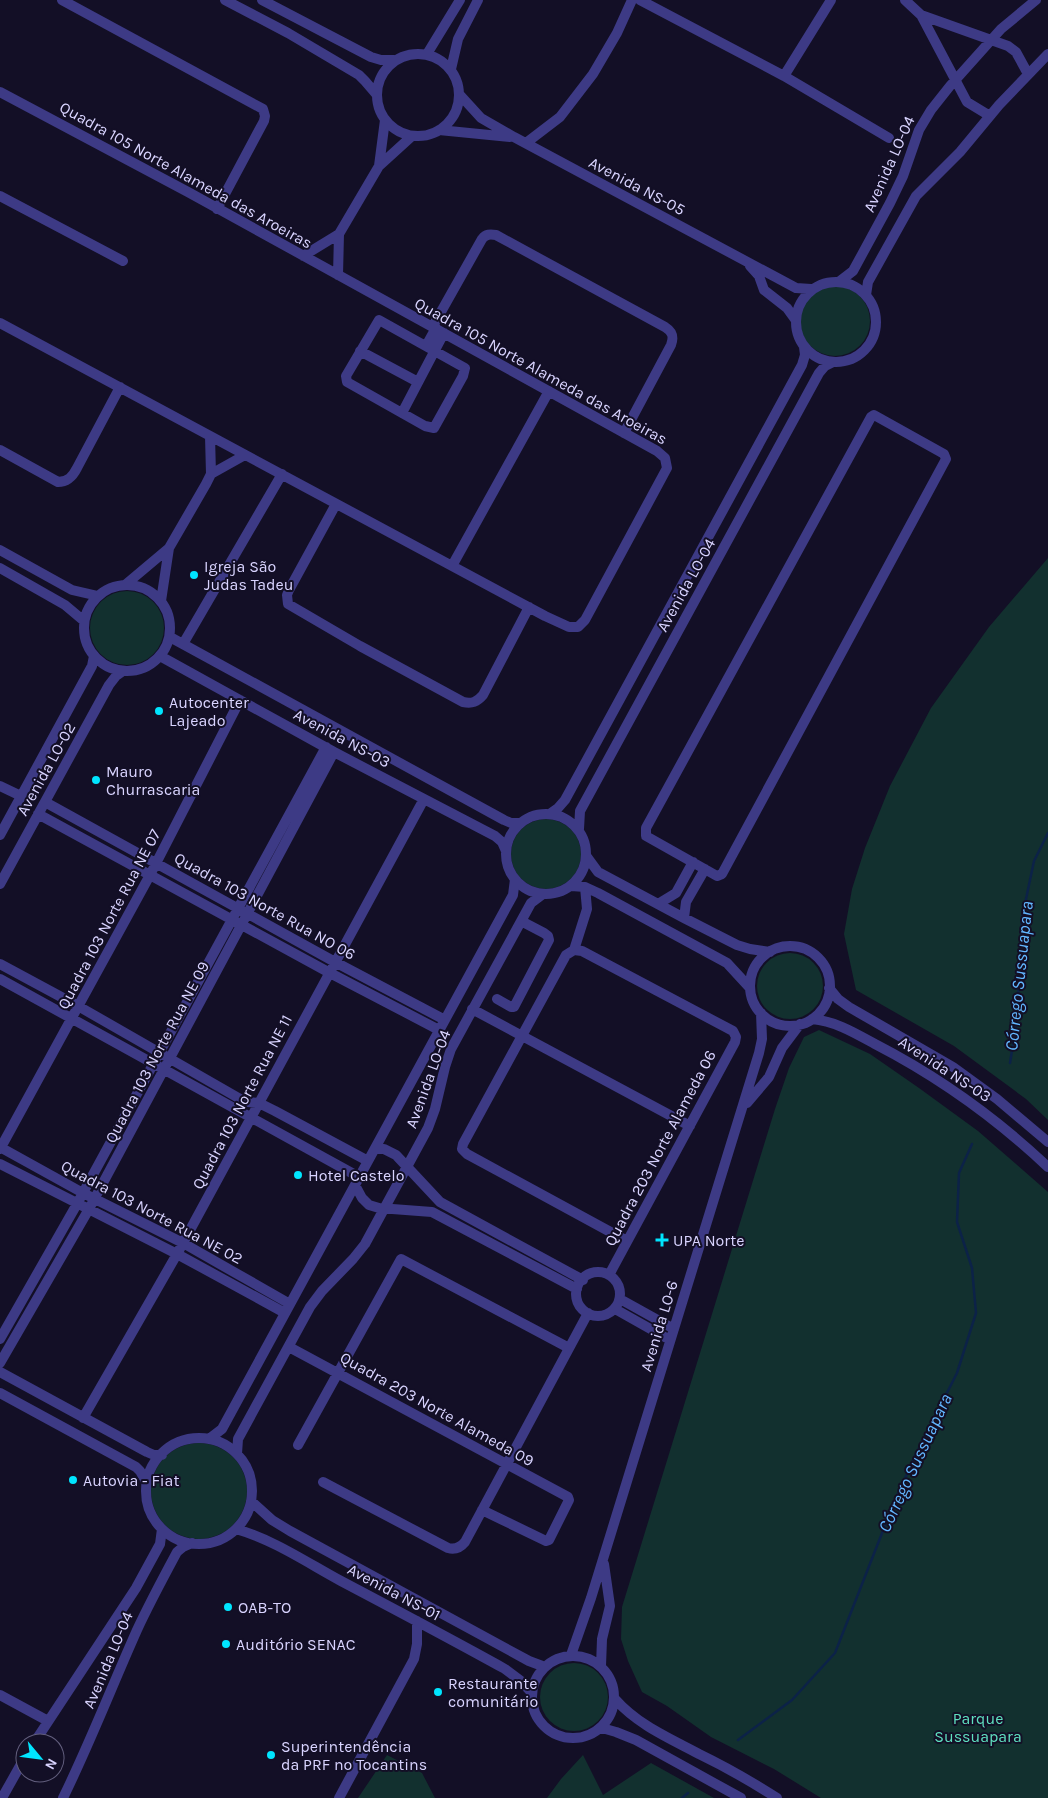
<svg xmlns="http://www.w3.org/2000/svg" width="1048" height="1798" viewBox="0 0 1048 1798" font-family="Karla,sans-serif">
  <rect width="100%" height="100%" fill="#130f26"/>
  <path fill="#12302f" d="M800 321a35 35 0 1 1 70 0a35 35 0 1 1-70 0Z
    M1048,558V1120L1026,1099L954,1046L856,990L844,934L852,889L865,848L890,786L931,708L989,627Z
    M90 628a37 37 0 1 1 74 0a37 37 0 1 1-74 0Z
    M511 854a35 35 0 1 1 70 0a35 35 0 1 1-70 0Z
    M757 986a33 33 0 1 1 66 0a33 33 0 1 1-66 0Z
    M819,1030L870,1054L919,1088L978,1131L1048,1192V1798H821L774,1769L711,1737L667,1706L642,1692L628,1661L621,1639L622,1607L775,1109L789,1068L804,1037Z
    M151 1491a48 48 0 1 1 96 0a48 48 0 1 1-96 0Z
    M540 1697a34 34 0 1 1 68 0a34 34 0 1 1-68 0Z
    M387,1755L422,1773L435,1798H358Z
    M583,1755L603,1795L651,1763L714,1798H547L561,1779Z"/>
  <g fill="none" stroke-linecap="round" stroke-linejoin="round">
    <path stroke="#0c2248" stroke-width="2.5" d="M1010,1063L1017,1019L1022,918L1034,861L1048,833
      M738,1740L792,1700L835,1653L895,1500L919,1448L957,1373L976,1313L972,1268L957,1222L959,1173L972,1144
      M682,1798L688,1793"/>
    <path stroke="#3d3a85" stroke-width="10" d="M62,0L263,109L265,116L264,121L217,209
      M225,0L288,33L359,75L365,81L377,95
      M262,0L371,57L381,60H394
      M640,0L784,76L889,138
      M905,0L921,15L967,102L990,116
      M921,15L1008,46L1016,52L1028,74
      M377 95a41 41 0 1 1 82 0a41 41 0 1 1-82 0Z
      M427,54L460,0
      M451,69L458,39L478,0
      M784,76L831,0
      M0,92L188,192L657,451L665,458L667,468L585,620L578,627H569L545,616L0,323
      M460,95L481,118L514,137L796,288L811,289
      M439,130L510,137
      M526,143L560,117L593,74L617,33L632,0
      M379,166L385,120
      M0,196L123,261
      M303,256L339,234
      M750,266L759,276L764,290L787,308L795,319
      M338,275L339,234L379,166L412,136
      M840,281L853,271L890,203L903,176L919,130L931,110L950,86L1001,29L1036,0
      M796 322a40 40 0 1 1 80 0a40 40 0 1 1-80 0Z
      M866,295L868,282L916,196L960,152L999,105L1048,54
      M379,320L465,368L463,376L434,428L425,426L347,382L346,376Z
      M433,326L482,239C486,234 490,234 496,235L665,327C673,332 674,337 671,345L624,433
      M426,346L436,328
      M360,351L418,382
      M402,413L444,333
      M874,415L944,454L946,459L722,874L717,876L646,836V828L871,417Z
      M0,450L58,482C68,482 73,476 77,468L120,387
      M211,474L245,455
      M336,504L289,590L287,595L288,604L360,646L463,702C472,704 477,702 483,695L529,607
      M0,550L72,590L98,596
      M452,566L549,391
      M0,568L65,605L84,621
      M125,585L169,548L206,484L211,474L210,436
      M84 628a43 43 0 1 1 86 0a43 43 0 1 1-86 0Z
      M161,601L169,548
      M170,637L504,820L511,823H521
      M183,644L282,474
      M160,656L334,752L495,836L502,842L506,851
      M0,786L21,796
      M45,802L335,962L445,1020
      M551,813L558,808L565,800L802,365L805,355L804,347
      M506 854a40 40 0 1 1 80 0a40 40 0 1 1-80 0Z
      M38,814L330,973L439,1030
      M579,829L580,811L819,373L825,366L833,362
      M0,835L92,666L94,656
      M587,857L598,872L684,918L737,945L750,949L770,952
      M0,884L109,685L116,676L123,671
      M571,886L585,887L598,893L727,963L750,988
      M658,904L676,893L693,862
      M684,918L686,902L705,869
      M750 986a40 40 0 1 1 80 0a40 40 0 1 1-80 0Z
      M574,950L587,909L585,887
      M0,964L78,1006L242,1100L248,1102L259,1103L275,1111L368,1161
      M0,979L359,1177
      M829,988L838,999L849,1007L953,1067L997,1099L1048,1142
      M497,999L511,1007H514L549,940L548,936L544,933L521,921
      M472,1009L690,1126
      M812,1019C835,1021 855,1033 875,1044C939,1077 996,1118 1048,1167
      M747,1103L769,1077L782,1048L800,1024
      M0,1147L83,1193L183,1243L290,1304
      M0,1149L150,875L240,700
      M375,1149H384L396,1155L440,1202L583,1280
      M0,1164L177,1254L285,1313
      M355,1185L362,1198L369,1205L379,1208L432,1212L577,1289
      M576 1294a22 22 0 1 1 44 0a22 22 0 1 1-44 0Z
      M609,1275L735,1042L736,1037L733,1031L582,951L574,950L566,955L463,1144L462,1149L467,1154L627,1241
      M620,1299L674,1329
      M615,1309L670,1340
      M0,1339L77,1204L326,747
      M289,1347L568,1497L569,1500L549,1540L546,1541L482,1510
      M0,1363L89,1209L334,752
      M0,1372L147,1452L154,1455H162
      M0,1393L136,1467L140,1471L147,1483
      M83,1418L177,1254L424,799
      M146 1491a53 53 0 1 1 106 0a53 53 0 1 1-106 0Z
      M209,1439L222,1429L513,895L515,879
      M298,1445L401,1259L569,1348
      M237,1454L238,1439L310,1307L322,1291L353,1259L365,1244L428,1128L435,1109L445,1067L451,1049L531,903L543,894
      M323,1482L448,1548C455,1550 460,1548 465,1542L588,1313
      M251,1501L272,1520L290,1531L529,1661L545,1667
      M236,1529C274,1540 306,1562 341,1581C396,1610 451,1639 505,1669L521,1681L532,1693
      M571,1655L591,1598L759,1053L762,1039L761,1013
      M532 1697a41 41 0 1 1 82 0a41 41 0 1 1-82 0Z
      M601,1666L602,1639L610,1606L604,1564
      M0,1695L48,1721
      M615,1699C638,1725 669,1738 699,1754C726,1767 752,1782 777,1798
      M602,1728L616,1732L636,1740L741,1798
      M34,1743L136,1588L160,1544L162,1529
      M2,1798L25,1757
      M63,1798C90,1743 112,1686 137,1630C149,1604 163,1578 177,1552L183,1547L192,1543
      M339,1798L414,1659L417,1644V1621"/>
  </g>
  <g fill="#00e5ff" stroke="#130f26" stroke-width="2">
    <circle cx="194" cy="575" r="5"/>
    <circle cx="159" cy="711" r="5"/>
    <circle cx="96" cy="780" r="5"/>
    <circle cx="298" cy="1175" r="5"/>
    <path d="M659.5 1232.5h5v5h5v5h-5v5h-5v-5h-5v-5h5z"/>
    <circle cx="73" cy="1480" r="5"/>
    <circle cx="228" cy="1607" r="5"/>
    <circle cx="226" cy="1644" r="5"/>
    <circle cx="438" cy="1692" r="5"/>
    <circle cx="271" cy="1755" r="5"/>
  </g>
  <g text-anchor="middle" dominant-baseline="central" stroke-width="4" stroke-linejoin="round" paint-order="stroke">
    <g font-size="16" fill="#d9d4ff" stroke="#130f26">
      <text transform="translate(889 164) rotate(-66)">Avenida LO-04</text>
      <text transform="translate(186 175) rotate(29)">Quadra 105 Norte Alameda das Aroeiras</text>
      <text transform="translate(637 186) rotate(28)">Avenida NS-05</text>
      <text transform="translate(541 371) rotate(29)">Quadra 105 Norte Alameda das Aroeiras</text>
      <text transform="translate(686 585) rotate(-61)">Avenida LO-04</text>
      <text transform="translate(342 738) rotate(28)">Avenida NS-03</text>
      <text transform="translate(46 769) rotate(-61)">Avenida LO-02</text>
      <text transform="translate(265 906) rotate(29)">Quadra 103 Norte Rua NO 06</text>
      <text transform="translate(109 919) rotate(-62)">Quadra 103 Norte Rua NE 07</text>
      <text transform="translate(157 1052) rotate(-62)">Quadra 103 Norte Rua NE 09</text>
      <text transform="translate(945 1069) rotate(33)">Avenida NS-03</text>
      <text transform="translate(428 1079) rotate(-70)">Avenida LO-04</text>
      <text transform="translate(242 1102) rotate(-62)">Quadra 103 Norte Rua NE 11</text>
      <text transform="translate(660 1148) rotate(-62)">Quadra 203 Norte Alameda 06</text>
      <text transform="translate(152 1212) rotate(28)">Quadra 103 Norte Rua NE 02</text>
      <text transform="translate(659 1326) rotate(-73)">Avenida LO-6</text>
      <text transform="translate(437 1409) rotate(29)">Quadra 203 Norte Alameda 09</text>
      <text transform="translate(394 1592) rotate(28)">Avenida NS-01</text>
      <text transform="translate(108 1660) rotate(-67)">Avenida LO-04</text>
    </g>
    <g font-size="16" fill="#d9d4ff" stroke="#130f26" text-anchor="start">
      <text x="204" y="566">Igreja São<tspan x="204" dy="18">Judas Tadeu</tspan></text>
      <text x="169" y="702">Autocenter<tspan x="169" dy="18">Lajeado</tspan></text>
      <text x="106" y="771">Mauro<tspan x="106" dy="18">Churrascaria</tspan></text>
      <text x="308" y="1175">Hotel Castelo</text>
      <text x="673" y="1240">UPA Norte</text>
      <text x="83" y="1480">Autovia - Fiat</text>
      <text x="238" y="1607">OAB-TO</text>
      <text x="236" y="1644">Auditório SENAC</text>
      <text x="448" y="1683">Restaurante<tspan x="448" dy="18">comunitário</tspan></text>
      <text x="281" y="1746">Superintendência<tspan x="281" dy="18">da PRF no Tocantins</tspan></text>
    </g>
    <g font-size="16" fill="#5fe0c0" stroke="#130f26">
      <text x="978" y="1718">Parque<tspan x="978" dy="18">Sussuapara</tspan></text>
    </g>
    <g font-size="18" font-style="italic" fill="#62b6ff" stroke="#130f26">
      <text transform="translate(1019 976) rotate(-84)">Córrego Sussuapara</text>
      <text transform="translate(915 1463) rotate(-65)">Córrego Sussuapara</text>
    </g>
  </g>
  <g transform="translate(40 1758) rotate(119)"><circle r="24" fill="#130f26" stroke="#625e7d"/>
  <path d="M0-4L9 19L0 12L-9 19Z" fill="#00e5ff"/>
  <text y="-8" font-size="14" font-weight="bold" text-anchor="middle" fill="#d9d4ff">N</text>
  </g>
</svg>
